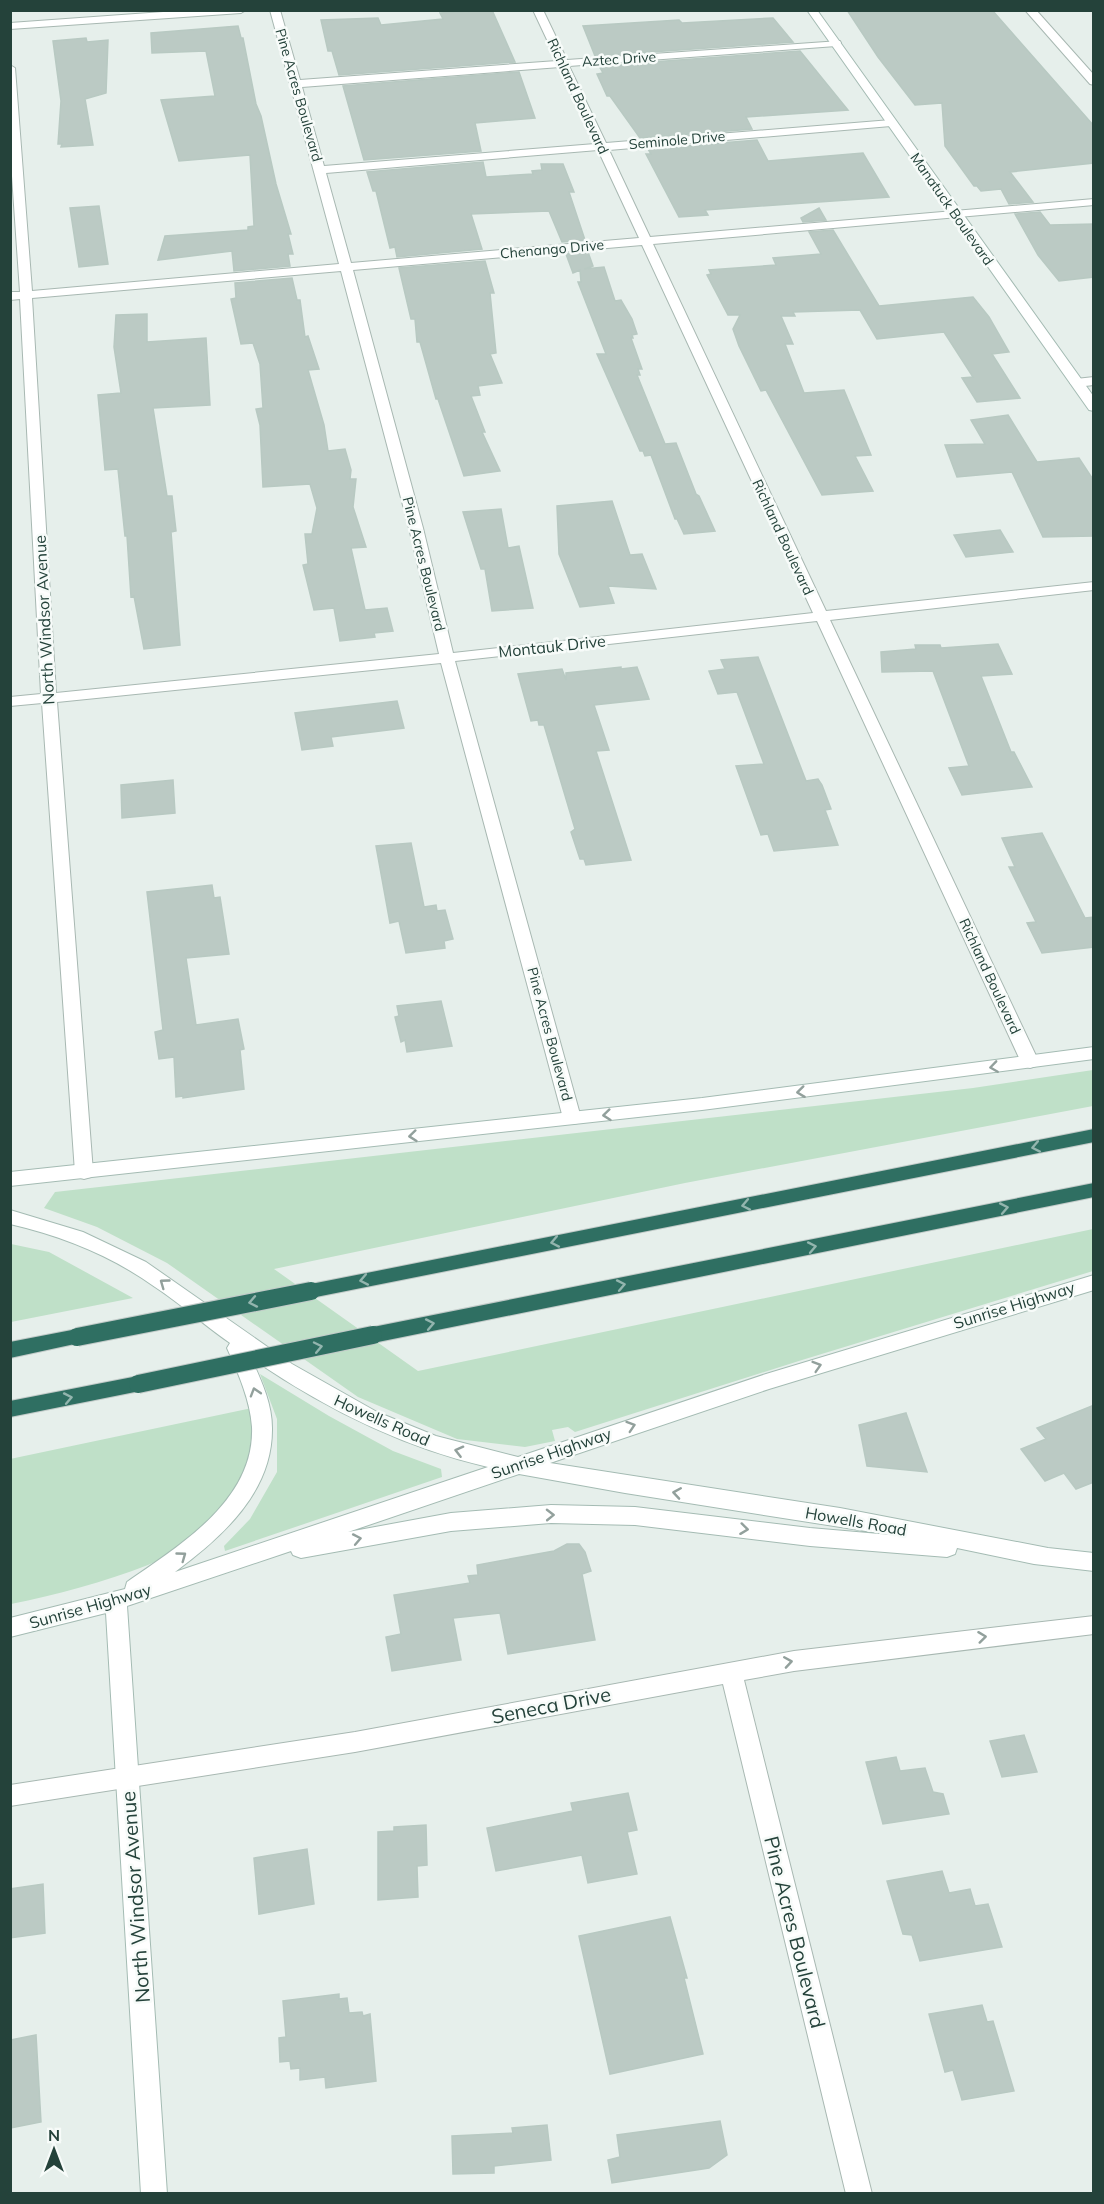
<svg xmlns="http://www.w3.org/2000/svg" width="1104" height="2204" viewBox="0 0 1104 2204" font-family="Mulish,sans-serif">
  <rect width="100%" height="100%" fill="#e6efeb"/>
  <path fill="#bfe0c8" d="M1093,1070V1106L685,1183L274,1269L418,1371L1093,1229V1271L802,1360L575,1432L568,1427L552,1430L555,1441L525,1447L457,1439L358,1397L167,1263L97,1227L44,1208L55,1192L973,1088Z
    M11,1244L49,1252L133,1298L11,1322Z
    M260,1374L329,1416L393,1451L441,1469L442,1477L225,1551L224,1546L250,1519L277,1472V1419Z
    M252,1408C252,1424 254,1443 250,1458C241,1502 188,1549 148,1565C104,1582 56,1595 11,1604L10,1459Z"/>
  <path fill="#bbcac4" stroke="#b8c9c2" stroke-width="1.5" d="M492,10L515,62L339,75L332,51H328L321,20L378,18L381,25L443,19L440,13Z
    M847,10H992L1094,126V163L1010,172L1033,202L1009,204L1001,189L981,191L977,186H974L945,146L942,103L915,105L878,57Z
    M773,18L793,42L595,56L583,26L679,20L682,23Z
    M238,26L241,38H243L256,104L261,116L276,184L291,234H288L293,254H288L290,266L234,271L232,251L158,260L165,236L248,230V227L254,226L250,155L179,161L161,100L215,96L206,51L152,53L151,33Z
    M86,38L87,42L108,40L106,93L85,99L93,145L61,147L62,144H58L61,101L53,41Z
    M800,51L848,110L746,117L752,129L640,138L610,96H607L597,74L603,73L599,66Z
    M519,72L535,118L475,123L481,151L364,160L343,86Z
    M757,140L768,161L863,153L889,197L705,210L708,215L679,217L646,154H651L648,149Z
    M483,162L486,177L533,174L532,171L542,170L541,164H563L574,192H569L585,240L562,242L549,211L471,214L482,249L397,257L395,247L390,248L376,191H373L367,172Z
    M99,206L108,264L79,267L70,208Z
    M819,208L826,220L803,222L801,218Z
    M1040,212L1050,225L1094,224V277L1059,281L1038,255L1015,214Z
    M833,230L879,306L973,297L989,317L1009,352L992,354L1020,398L977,402L962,378L973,377L944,332L877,339L860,310L793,312L795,316H781L793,344H785L804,393L844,390L871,455L855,456L873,491L822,495L766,390L761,391L739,346L733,329L740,315H728L707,275L711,274L709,270L776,265L773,258L821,254L809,232Z
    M588,252L593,266L584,269L604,267L615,301L621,300L632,319L637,334L632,335L633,338H631L642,369H638L640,375H637L665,444L676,443L696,494L699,496L715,531L684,534L677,519H675L651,455L645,456L643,451H640L597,354H606L578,282H581L580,270L573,273L566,254Z
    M485,261L494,293H490L496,353L490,354L502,383L478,386L480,395L471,396L485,432H482L500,471L464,476L438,399H436L420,342H417L415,319H411L399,268Z
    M292,278L297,300H300L305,337L308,336L319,369L308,370L324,425L328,451L345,449L351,470L350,479H356L353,507L366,547L351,548L365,610L387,608L393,631L374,633L375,637L340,641L334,608L314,610L303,565L308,564L305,534H312L317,508L310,484L263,487L260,425L256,409L263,408L260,364L253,343L241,344L231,299L236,298L235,283Z
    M147,314V342L206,338L210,405L153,408L167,496H172L176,531L171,532L180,645L144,649L134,596L131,597L127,536H125L118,469L105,470L98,395L121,393L114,347L116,315Z
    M1008,415L1037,462L1079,458L1094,481V536L1043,537L1012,472L957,477L945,445L985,444L971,420Z
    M612,501L630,555L642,554L656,589L608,586L614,603L580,607L559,554L557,506Z
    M501,509L508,548L519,546L533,608L492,611L485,569H481L463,512Z
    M1000,530L1013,552L966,557L954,535Z
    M998,644L1012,674L981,676L1011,752H1014L1032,787L962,795L949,768L969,766L933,671L882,672L881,652L916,649L915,645H940L941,648Z
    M758,657L806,781L818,779L822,785L831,809L825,810L838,845L774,851L768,834L761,835L736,766L764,764L737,692L718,694L709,671L725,669L721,660Z
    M621,667V669L637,667L649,699L594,705L609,750L596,751L631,860L586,865L584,859H580L571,832L575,829L544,725H539L538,720L531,721L518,674L562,669L566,680V673Z
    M397,701L404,728L331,737L333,746L302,750L295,713Z
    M173,780L175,813L122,818L121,785Z
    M1042,833L1085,918L1094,917V947L1042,953L1027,923L1036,922L1009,867H1015L1002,838Z
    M411,843L424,907L436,905L437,911L445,910L453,939L444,941L445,948L406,953L399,921L390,923L376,846Z
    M212,885L214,898L220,897L229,954L186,958L196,1025L238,1019L244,1049L240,1050L244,1089L183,1098V1096L176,1097L174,1057L159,1059L155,1032L163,1030L147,892Z
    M441,1001L452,1046L407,1052L405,1040L401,1042L395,1017L399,1016L397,1006Z
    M1094,1405V1482L1076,1489L1064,1473L1045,1481L1021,1449L1046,1439L1037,1428Z
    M906,1413L927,1472L867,1466L859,1425Z
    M567,1544H579L585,1552L591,1571L582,1574L595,1640L508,1654L500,1613L453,1618L461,1660L392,1671L386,1637L401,1634L394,1595L470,1583L468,1576L478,1575L477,1565L554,1551Z
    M1024,1735L1037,1772L1002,1777L990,1741Z
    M896,1757L900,1771L925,1768L933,1792L943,1794L949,1814L883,1824L866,1762Z
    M628,1793L637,1830L627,1832L637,1874L588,1883L582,1855L496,1871L487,1828L573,1811L571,1803Z
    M426,1825L427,1865L417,1866L418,1897L378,1900V1832L394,1831V1827Z
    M307,1849L314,1904L259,1914L254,1858Z
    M942,1871L949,1893L970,1889L975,1906L988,1904L1002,1947L920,1961L912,1935L903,1934L887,1881Z
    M43,1884L45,1933L10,1938V1889Z
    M670,1917L687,1978H684L703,2054L610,2074L579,1936Z
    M339,1994V1999L347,1998L349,2013L362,2012L363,2016L370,2014L376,2081L326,2088L325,2077L300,2080V2068L291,2069L290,2061L280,2062L279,2038L286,2037L283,2001Z
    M982,2005L987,2022L993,2021L1014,2091L962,2100L953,2070L945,2072L929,2014Z
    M36,2035L41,2122L10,2128V2040Z
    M720,2121L727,2155L709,2168L612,2183L608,2160L620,2157L617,2135Z
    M547,2125L551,2160L494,2166V2173L453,2174L452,2136L513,2133L512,2128Z"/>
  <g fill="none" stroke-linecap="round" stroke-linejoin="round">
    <g stroke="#a8b8b2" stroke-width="2">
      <path id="street" d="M191,10H246L241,13L10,29V23Z
        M270,10H280L300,80L557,61L533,10H543L567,60L840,41L841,43L836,46L569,66L606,143L891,120L896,123L891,126L609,150L650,237L1094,199V205L653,244L826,611L1094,582V590L830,620L1039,1062L1036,1066L1030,1068L1024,1066L1021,1062L817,621L455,661L581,1118L578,1123L572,1124L566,1123L563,1118L441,663L57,702L93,1172L91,1177L84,1179L77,1177L75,1172L42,703L10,706V697L41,694L20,299L10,300V292H20L10,147V65L15,68L32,291L339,264ZM560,67L595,144L324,166L302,87ZM598,150L639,238L351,263L326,173ZM642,245L813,613L453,653L423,528L353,270ZM341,271L409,528L439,654L56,693L32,298Z
        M1025,10H1036L1094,75V85L1090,84Z
        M1094,377V385L1076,387L1070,383L1076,379Z
        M1094,1616V1634L794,1671L744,1680L872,2194H846L723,1684L355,1752L10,1806V1785L355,1732L794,1651Z"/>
    </g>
    <g stroke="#a4bbb3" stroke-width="2">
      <path id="secondary" d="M807,10H817L1094,397V411L1089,410Z
        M1094,1047V1059L702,1110L10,1186V1172L702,1098Z
        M10,1210L83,1232L146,1262L292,1364L377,1412L436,1436L518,1457L766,1374L1094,1275V1290L769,1389L550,1463L840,1508L1048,1548L1094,1553V1571L1034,1564L957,1548L955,1554L947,1557L810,1546L635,1525L551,1523L451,1531L301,1558L293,1555L291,1551L127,1606L167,2194H141L106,1613L10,1637V1618L125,1589L127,1582C180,1545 255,1500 252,1427C250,1399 238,1373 227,1348L230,1343C204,1325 181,1304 155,1287C112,1256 62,1236 10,1224ZM251,1358C324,1408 401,1447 488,1467L175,1572C222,1537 273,1492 272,1428C272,1403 261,1380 251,1358ZM519,1474L625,1493L891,1535L810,1528L635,1507L551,1505L451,1513L348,1532Z"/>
    </g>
    <g stroke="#c2cac8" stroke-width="2">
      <path id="highway" d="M1094,1129V1142L311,1298L304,1296L301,1291L304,1286L311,1284Z
        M1094,1183V1197L373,1343L366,1340L363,1335L366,1330L373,1327Z
        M77,1329L84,1332L87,1337L84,1342L10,1358V1342Z
        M138,1376L145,1378L148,1384L145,1390L10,1417V1401Z"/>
    </g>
    <use href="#street" fill="#fff" fill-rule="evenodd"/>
    <use href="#secondary" fill="#fff" fill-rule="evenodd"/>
    <use href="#highway" fill="#2f6f62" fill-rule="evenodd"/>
    <g stroke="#c2cac8" stroke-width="20" stroke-linecap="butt">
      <path id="highway-bridge" d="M77,1337L311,1291
        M138,1384L373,1335"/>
    </g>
    <use href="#highway-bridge" stroke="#2f6f62" stroke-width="18"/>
  </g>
  <defs><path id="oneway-chevron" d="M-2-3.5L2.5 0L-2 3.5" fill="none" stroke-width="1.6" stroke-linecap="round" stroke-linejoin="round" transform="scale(1.5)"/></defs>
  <g stroke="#92a09c">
    <use href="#oneway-chevron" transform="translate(994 1067) rotate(172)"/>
    <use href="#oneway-chevron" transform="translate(801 1092) rotate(173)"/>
    <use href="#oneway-chevron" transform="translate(607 1115) rotate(174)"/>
    <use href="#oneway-chevron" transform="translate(413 1136) rotate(174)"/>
    <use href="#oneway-chevron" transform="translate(164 1283) rotate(-144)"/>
    <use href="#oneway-chevron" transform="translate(817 1366) rotate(-17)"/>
    <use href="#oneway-chevron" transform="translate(255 1392) rotate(-107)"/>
    <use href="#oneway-chevron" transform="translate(631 1426) rotate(-18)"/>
    <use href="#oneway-chevron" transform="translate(459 1451) rotate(-166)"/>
    <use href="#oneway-chevron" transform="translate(677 1493) rotate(-171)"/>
    <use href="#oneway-chevron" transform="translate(550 1515) rotate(-1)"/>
    <use href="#oneway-chevron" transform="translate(744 1529) rotate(7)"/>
    <use href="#oneway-chevron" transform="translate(357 1539) rotate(-11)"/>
    <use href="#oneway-chevron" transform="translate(182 1556) rotate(-36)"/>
    <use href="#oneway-chevron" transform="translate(982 1637) rotate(-7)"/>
    <use href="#oneway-chevron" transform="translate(788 1662) rotate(-9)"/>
  </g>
  <g stroke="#93b5ae">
    <use href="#oneway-chevron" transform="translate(1036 1147) rotate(169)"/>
    <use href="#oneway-chevron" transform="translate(746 1205) rotate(169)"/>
    <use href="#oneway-chevron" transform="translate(1004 1208) rotate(-11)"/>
    <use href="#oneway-chevron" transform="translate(555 1242) rotate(169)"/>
    <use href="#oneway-chevron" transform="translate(812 1247) rotate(-11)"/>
    <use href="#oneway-chevron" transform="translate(364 1280) rotate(169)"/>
    <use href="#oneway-chevron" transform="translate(621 1285) rotate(-11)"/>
    <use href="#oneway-chevron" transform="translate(253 1302) rotate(169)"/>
    <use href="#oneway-chevron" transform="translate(430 1324) rotate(-11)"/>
    <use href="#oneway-chevron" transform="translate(318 1347) rotate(-12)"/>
    <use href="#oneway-chevron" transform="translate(68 1398) rotate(-11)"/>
  </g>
  <g text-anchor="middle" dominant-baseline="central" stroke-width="5" stroke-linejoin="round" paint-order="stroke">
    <g font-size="14" fill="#24423a" stroke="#f7fbf9">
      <text transform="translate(619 59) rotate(-4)">Aztec Drive</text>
      <text transform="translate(299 95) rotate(74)">Pine Acres Boulevard</text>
      <text transform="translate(578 96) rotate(65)">Richland Boulevard</text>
      <text transform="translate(677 140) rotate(-5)">Seminole Drive</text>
      <text transform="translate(952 209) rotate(55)">Manatuck Boulevard</text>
      <text transform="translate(552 249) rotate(-5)">Chenango Drive</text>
      <text transform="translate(783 537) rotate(65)">Richland Boulevard</text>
      <text transform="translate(424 564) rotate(76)">Pine Acres Boulevard</text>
      <text transform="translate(990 976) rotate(65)">Richland Boulevard</text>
      <text transform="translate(550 1034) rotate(75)">Pine Acres Boulevard</text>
    </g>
    <g font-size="16" fill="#24423a" stroke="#f7fbf9">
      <text transform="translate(44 620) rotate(-93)">North Windsor Avenue</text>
      <text transform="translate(552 646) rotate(-6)">Montauk Drive</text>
      <text transform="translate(1014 1305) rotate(-17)">Sunrise Highway</text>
      <text transform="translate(382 1420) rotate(24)">Howells Road</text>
      <text transform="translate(551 1453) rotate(-19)">Sunrise Highway</text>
      <text transform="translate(856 1521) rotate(10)">Howells Road</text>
      <text transform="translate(90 1606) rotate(-16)">Sunrise Highway</text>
    </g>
    <g font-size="20" fill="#24423a" stroke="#f7fbf9">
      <text transform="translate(551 1705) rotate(-11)">Seneca Drive</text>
      <text transform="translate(135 1897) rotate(-94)">North Windsor Avenue</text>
      <text transform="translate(795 1932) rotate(76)">Pine Acres Boulevard</text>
    </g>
  </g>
  <rect width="1104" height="2204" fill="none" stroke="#24423a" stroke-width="24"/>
  <g transform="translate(54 2150)" stroke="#f7fbf9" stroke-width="4.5" paint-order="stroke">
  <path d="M0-4.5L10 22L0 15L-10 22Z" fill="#24423a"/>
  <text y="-9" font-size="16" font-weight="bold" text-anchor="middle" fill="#24423a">N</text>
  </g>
</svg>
